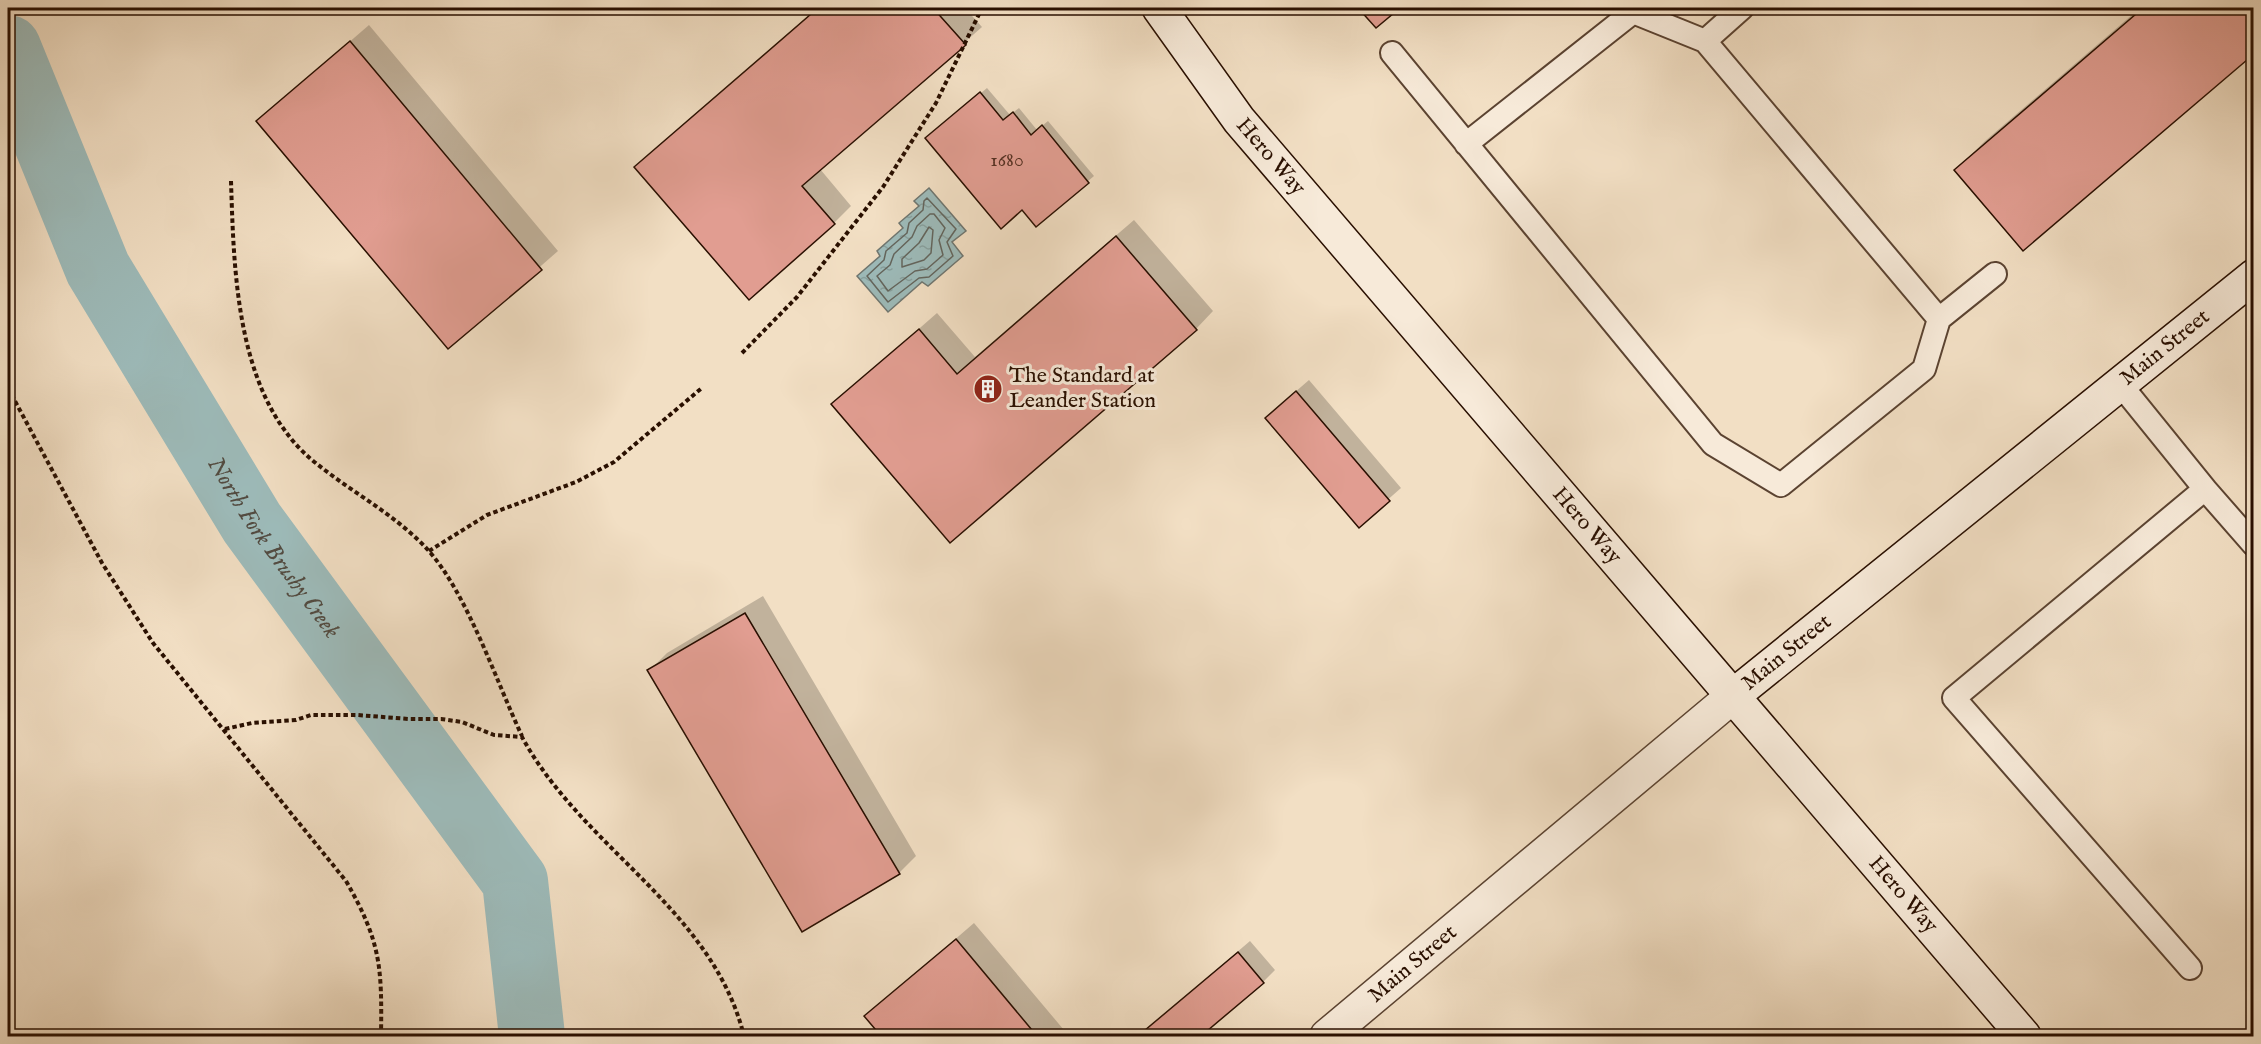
<svg xmlns="http://www.w3.org/2000/svg" width="2261" height="1044" viewBox="0 0 2261 1044" font-family="'IM FELL English',serif">
  <defs>
    <pattern id="water-ripples" width="26" height="14" patternUnits="userSpaceOnUse" patternTransform="scale(1.5)"><rect width="26" height="14" fill="#9dbbba"/><path d="M2 4q2-2 4 0t4 0M15 11q2-2 4 0t4 0" fill="none" stroke="#87a09e"/></pattern>
  </defs>
  <rect width="100%" height="100%" fill="#f2dfc4"/>
  <filter id="stains"><feTurbulence type="fractalNoise" baseFrequency=".00333" numOctaves="4"/><feColorMatrix values="0 0 0 0 .2 0 0 0 0 .09 0 0 0 0 .02 0 0 0 .5 -.17"/></filter>
  <radialGradient id="worn" r=".72"><stop offset=".6" stop-color="#630" stop-opacity="0"/><stop offset="1" stop-color="#630" stop-opacity=".3"/></radialGradient>
  <path fill="url(#water-ripples)" stroke="#6f7670" stroke-width="1.5" d="M929,188L966,231L952,242L963,256L928,286L922,282L888,312L857,276L880,256L877,251L903,228L899,223L919,206L914,201Z"/>
  <path fill="#0003" d="M817,8H965L982,27L820,169L851,206L834,223L636,167Z
    M1360,8H1397L1376,26Z
    M2140,8H2254V52L1956,170L1985,141Z
    M369,25L558,251L448,347L258,121Z
    M987,88L1010,115L1019,108L1037,130L1048,121L1094,176L1036,225L1022,208L933,133Z
    M1134,220L1213,311L1196,329L833,404L937,313L975,357Z
    M1309,380L1401,488L1359,525L1279,406Z
    M763,596L916,856L899,873L649,671L667,653Z
    M974,923L1069,1036H883L866,1016Z
    M1250,941L1275,970L1263,982L1199,1036H1139Z"/>
  <g fill="none" stroke-linecap="round" stroke-linejoin="round">
    <path stroke="#63655d" stroke-width="1.5" d="M927,198L956,229L947,242L953,256L929,277L919,278L888,302L867,276L884,260L886,251L907,233L909,223L923,210L924,201Z
      M930,214H934L945,228L939,240L943,255L927,269L915,271L888,291L877,276L890,265L894,254L912,237L917,226Z
      M929,227L933,230L931,253L924,260L902,267V259L919,243Z"/>
    <path stroke="#9dbbba" stroke-width="66" id="s1" d="M8,48L98,269L252,523L515,881L532,1036"/>
  </g>
  <path fill="#e19d91" stroke="#290f00" stroke-width="1.5" d="M818,8H933L966,45L802,186L835,224L749,300L634,167Z
    M1358,8H1400L1376,28Z
    M2143,8H2247L2254,15V54L2023,251L1954,170Z
    M350,41L542,270L448,349L256,121Z
    M980,92L1003,120L1013,112L1031,135L1042,125L1089,183L1036,227L1022,210L1001,229L925,138Z
    M1116,236L1197,330L950,543L831,404L919,329L957,374Z
    M1296,391L1390,501L1359,528L1265,418Z
    M745,613L900,874L802,932L647,670Z
    M956,939L1037,1036H881L864,1016Z
    M1238,952L1264,983L1201,1036H1138Z"/>
  <g fill="none" stroke-linecap="round" stroke-linejoin="round">
    <g stroke="#5b4331" stroke-width="26">
      <path id="lane" d="M1705,41L1939,319
        M1392,53L1713,444L1781,485L1924,369L1939,319L1995,274
        M1466,144L1633,12L1705,41L1742,8
        M2120,384L2205,489L1954,698L2190,968
        M2205,489L2254,545"/>
    </g>
    <g stroke="#5b4331" stroke-width="36">
      <g id="street">
        <path id="s2" d="M1327,1036L1733,696"/>
      </g>
    </g>
    <g stroke="#290f00" stroke-width="36">
      <g id="secondary">
        <path id="s3" d="M1159,8L1239,120L2024,1036"/>
        <path id="s4" d="M1733,696L2254,276"/>
      </g>
    </g>
    <path stroke="#290f00" stroke-width="4" stroke-dasharray="4.5 3" stroke-linecap="butt" d="M231,181C234,274 236,401 317,464C353,493 396,515 428,550C468,595 496,681 522,736
      M742,353L797,297L883,187L936,103L982,8
      M8,388L102,563L153,643L346,881C381,942 382,967 381,1036
      M429,551L487,515L576,482L614,462L703,387
      M225,729L252,723L296,720L311,715H357L409,719H441L462,722L494,735L522,737C583,849 712,908 744,1036"/>
    <use href="#lane" stroke="#f7ead9" stroke-width="22"/>
    <use href="#street" stroke="#f7ead9" stroke-width="33"/>
    <use href="#secondary" stroke="#f7ead9" stroke-width="33"/>
  </g>
  <defs>
    <g id="building-disc" transform="scale(1.5)"><circle r="9.5" fill="#8f2418" stroke="#f7ead9"/><path d="M-4-6H4V6H1V3H-1V6H-4ZM-2.5-4.3h1.7v1.8h-1.7ZM.8-4.3h1.7v1.8H.8ZM-2.5-1h1.7V.8h-1.7ZM.8-1h1.7V.8H.8Z" fill="#fff"/></g>
  </defs>
  <g fill-rule="evenodd">
    <use href="#building-disc" x="988" y="389"/>
  </g>
  <g text-anchor="middle" dominant-baseline="central" stroke-width="6" stroke-linejoin="round" paint-order="stroke">
    <g font-size="20" fill="#573224">
      <text x="1007" y="160">1680</text>
    </g>
    <g font-size="22" fill="#290f00" stroke="#f7ead9">
      <text stroke="none"><textPath href="#s3" startOffset="186">Hero Way</textPath></text>
      <text stroke="none"><textPath href="#s4" startOffset="555">Main Street</textPath></text>
      <text stroke="none"><textPath href="#s3" startOffset="672">Hero Way</textPath></text>
      <text stroke="none"><textPath href="#s4" startOffset="69">Main Street</textPath></text>
      <text stroke="none"><textPath href="#s3" startOffset="1158">Hero Way</textPath></text>
      <text stroke="none"><textPath href="#s2" startOffset="112">Main Street</textPath></text>
    </g>
    <g font-size="22" fill="#290f00" stroke="#f7ead9" text-anchor="start">
      <text x="1009" y="376">The Standard at<tspan x="1009" dy="25">Leander Station</tspan></text>
    </g>
    <g font-size="24" font-style="italic" fill="#524b41" stroke="#f7ead9">
      <text stroke="none"><textPath href="#s1" startOffset="568">North Fork Brushy Creek</textPath></text>
    </g>
  </g>
  <rect width="2261" height="1044" fill="none" stroke="#f2dfc4" stroke-width="30"/>
  <rect x="9" y="9" width="2243" height="1026" fill="none" stroke="#290f00" stroke-width="3"/>
  <rect x="15" y="15" width="2231" height="1014" fill="none" stroke="#290f00" stroke-width="1.5"/>
  <rect width="100%" height="100%" filter="url(#stains)"/>
  <rect width="100%" height="100%" fill="url(#worn)"/>
</svg>
